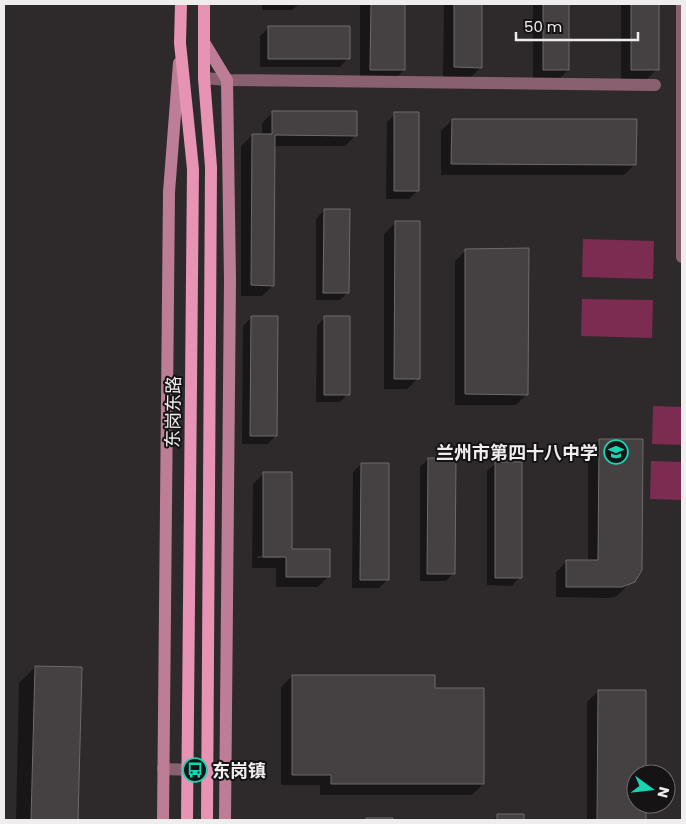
<svg xmlns="http://www.w3.org/2000/svg" width="686" height="824" viewBox="0 0 686 824" font-family="Poppins,'Noto Sans SC',sans-serif">
  <rect width="100%" height="100%" fill="#2e2a2b"/>
  <path fill="#7b2c50" d="M583,239L654,241L653,279L582,277Z
    M582,299L653,300L652,338L581,336Z
    M653,406L682,407V445L652,444Z
    M651,461L682,462V500L650,499Z"/>
  <path fill="#0007" fill-rule="evenodd" d="M262,4H299L292,10H262Z
    M360,4H404V70L393,81H360Z
    M444,4H481V67L470,78H443Z
    M533,4H568V70L557,81H533Z
    M621,4H658L657,69L646,80H621Z
    M269,27L348,58L340,67H260V36Z
    M273,112L356,135L345,146H274L273,285L262,296H241V146L252,135H262V123Z
    M395,114L417,191L409,199H386L387,122Z
    M452,120L635,164L624,175H441V131Z
    M324,210L348,292L340,300H316V219Z
    M395,223L418,378L407,389H384V234Z
    M466,250L527,394L516,405H455V261Z
    M325,317L348,394L340,402H316L317,326Z
    M251,318L276,435L268,444H242L243,326Z
    M599,440L638,575L617,596L610,598L556,597V572L567,561H588V451Z
    M428,459L454,573L446,581H420V467Z
    M496,463L520,577L512,586L487,585V471Z
    M361,464L388,579L379,588H352L353,472Z
    M264,473L290,550L329,576L318,587H276V568H252L253,484ZM257,556H281V558H257Z
    M35,667L80,668L77,820H16L19,683Z
    M292,676L434,689L483,784L472,795H320V785H281V687Z
    M598,691L645,774H636V804H645V820H587V702Z
    M498,816H523V820H493Z"/>
  <path fill="#454042" stroke="#6f696b" d="M371,4H405V70H370Z
    M454,4H482V68L454,67Z
    M543,4H569V70H543Z
    M631,4H659V70H631Z
    M268,26H350V59H268Z
    M272,111H357V136L275,135L274,286L251,285L252,134H272Z
    M394,112H419V191H394Z
    M452,119H637L636,165L451,164Z
    M324,209H350L349,293H323Z
    M395,221H420V379H394Z
    M529,248L528,395L465,394V249Z
    M251,316H278L277,436H250Z
    M324,316H350V395H324Z
    M599,439H643L642,570L635,582L622,587H566V560H598Z
    M428,458H456L455,574H427Z
    M495,462H522V578H495Z
    M361,463H389V580H360Z
    M263,472H292V549H330V577H286V557H263Z
    M35,666L82,667L78,820H31Z
    M292,675H435V688H484V784H331V775H292Z
    M598,690H646V774H636V804H646V820H597Z
    M497,814H524V820H497Z
    M366,818H393V820H366Z"/>
  <g fill="none" stroke-linecap="round" stroke-linejoin="round">
    <path stroke="#89606f" stroke-width="12" d="M682,4V257
      M204,78L227,80L655,85
      M163,769L226,771"/>
    <path stroke="#be7d96" stroke-width="12" d="M204,42L227,80L230,280L225,820
      M163,820L169,192L179,63"/>
    <path stroke="#e793b3" stroke-width="12" d="M181,4L180,43L193,169L187,820
      M204,4V78L211,167L207,820"/>
  </g>
  <defs>
    <g id="school-ring" transform="scale(1.25)"><circle r="9.5" fill="#151314" stroke="#17d5b2" stroke-width="1.5"/><path d="M0-5L7-2L0 1L-7-2ZM-4 1L0 2.5L4 1V4Q0 6-4 4Z" fill="#17d5b2"/></g>
    <g id="bus-ring" transform="scale(1.25)"><circle r="9.5" fill="#151314" stroke="#17d5b2" stroke-width="1.5"/><path d="M-5-6H5V4H4V6H2V4H-2V6H-4V4H-5ZM-3.5-4V0h7V-4ZM-3.5 1.2v1.5H-2V1.2ZM2 1.2v1.5H3.5V1.2Z" fill="#17d5b2"/></g>
  </defs>
  <g fill-rule="evenodd">
    <use href="#school-ring" x="616" y="452"/>
    <use href="#bus-ring" x="195" y="770"/>
  </g>
  <g text-anchor="middle" dominant-baseline="central" stroke-width="4" stroke-linejoin="round" paint-order="stroke">
    <g font-size="18" fill="#f0edee" stroke="#151314">
      <text transform="translate(173 412) rotate(-89)">东岗东路</text>
    </g>
    <g font-size="18" font-weight="bold" fill="#f0edee" stroke="#151314" text-anchor="end">
      <text x="598" y="452">兰州市第四十八中学</text>
      <text x="212" y="770" text-anchor="start">东岗镇</text>
    </g>
  </g>
  <rect width="686" height="824" fill="none" stroke="#f0edee" stroke-width="10"/>
  <g transform="translate(651 789) rotate(105)"><circle r="24" fill="#151314" stroke="#6d6a6b"/>
  <path d="M0-4L9 19L0 12L-9 19Z" fill="#17d5b2"/>
  <text y="-8" font-size="14" font-weight="bold" text-anchor="middle" fill="#f0edee">N</text>
  </g>
  <path d="M516 32v8h122v-8" fill="none" stroke="#f0edee" stroke-width="2.5"/>
  <text x="524" y="32" font-size="15" fill="#f0edee" stroke="#151314" stroke-width="4" paint-order="stroke">50 m</text>
</svg>
